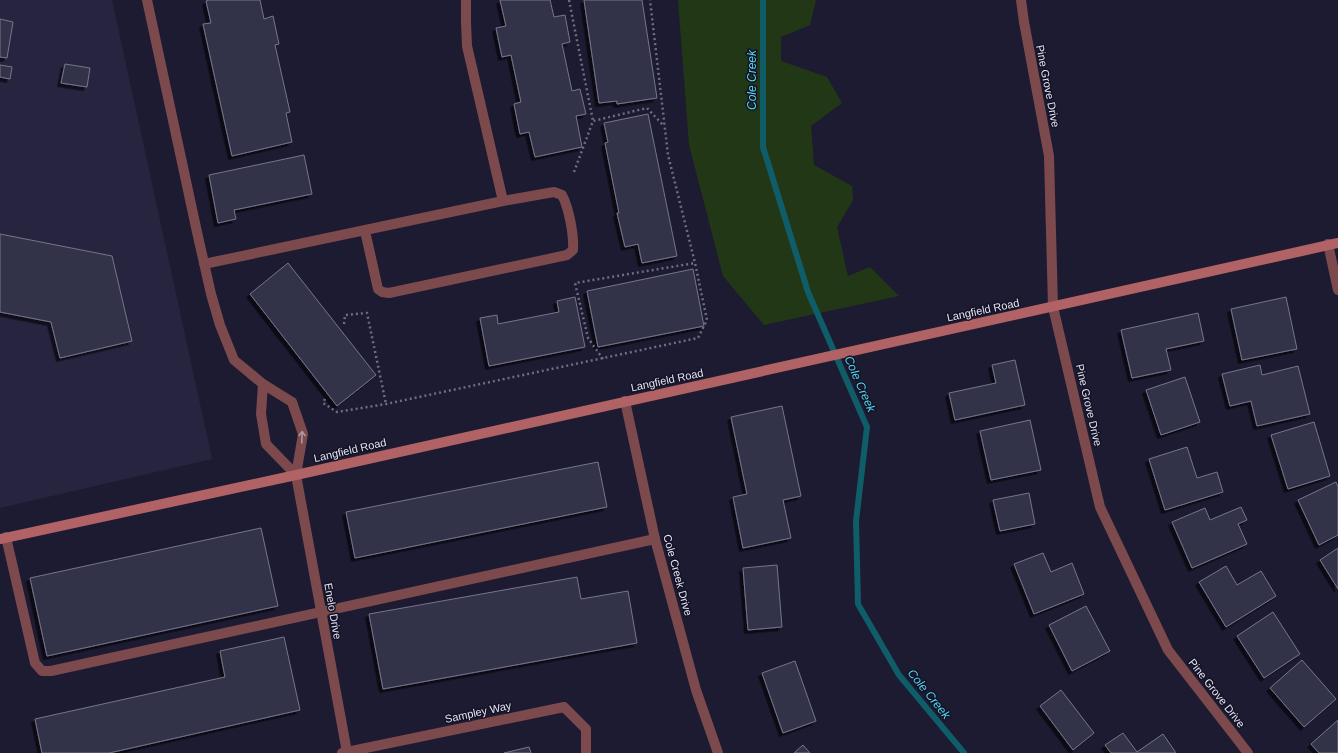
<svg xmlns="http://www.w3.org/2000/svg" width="1338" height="753" viewBox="0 0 1338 753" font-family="Arial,sans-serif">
  <defs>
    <filter id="shadow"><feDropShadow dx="-3.5" dy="3.5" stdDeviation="0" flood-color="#0009"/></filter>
  </defs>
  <rect width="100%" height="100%" fill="#1d1b31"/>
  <path fill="#272440" d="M0,0H112L212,459L0,508Z"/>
  <path fill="#223716" d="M678,0H816L810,25L781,37V61L827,77L842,103L811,126L814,165L852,186L853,200L837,227L848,276L870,267L899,296L764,325L723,276L689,145Z"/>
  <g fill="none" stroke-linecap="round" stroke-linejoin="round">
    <path stroke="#0f5d69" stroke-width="6" d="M763,0V147L808,292L867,427L856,521L858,604L899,675L964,753"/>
  </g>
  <path fill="#333148" stroke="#76758f" filter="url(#shadow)" d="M209,0H260L264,19L273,16L279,44L275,45L290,112L286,113L292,142L232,156L203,24L211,23L206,1Z
    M500,0H550L554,17L565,15L570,42L562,44L572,91L580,89L586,114L576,116L582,147L535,157L529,132L520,134L514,104L521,102L511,55L502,57L496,28L506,26Z
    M584,0H642L657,98L617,104V101L599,103Z
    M0,19L13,22L7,58L0,57Z
    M65,64L90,68L87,87L61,83Z
    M0,65L12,67L10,79L0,77Z
    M648,114L677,256L642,263L638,244L625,247L617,213H619L605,143L608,142L604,123Z
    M304,155L312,194L234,210L236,219L218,223L209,175Z
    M0,234L112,256L132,341L60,358L51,322L0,312Z
    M288,263L376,375L337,406L250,294Z
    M693,269L704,326L598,347L587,291Z
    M575,297L585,347L489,366L480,318L497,315L498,324L559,312L557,301Z
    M1286,297L1297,349L1242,360L1231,309Z
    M1198,313L1204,341L1166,349L1171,370L1132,378L1121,330Z
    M1015,360L1025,405L955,420L949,393L996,383L992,365Z
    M1260,365L1262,375L1298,366L1310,414L1257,426L1251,401L1230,406L1222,374Z
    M1185,377L1200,422L1161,435L1146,390Z
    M782,406L801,496L783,500L791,538L743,548L733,497L747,494L731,417Z
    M1030,420L1041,470L991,480L980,431Z
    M1314,422L1330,476L1288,489L1271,435Z
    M1187,447L1197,478L1217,472L1223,492L1165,510L1149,459Z
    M598,462L607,507L355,558L346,512Z
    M1336,482L1338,487V535L1319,545L1298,500Z
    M1029,493L1035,524L1000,531L993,500Z
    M1241,507L1247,520L1238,524L1247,544L1192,568L1172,522L1205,508L1210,520Z
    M261,528L278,606L47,656L30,578Z
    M1338,548V589L1320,560Z
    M1043,553L1051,572L1072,563L1084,594L1034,614L1014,564Z
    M777,565L782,627L748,630L743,568Z
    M1226,566L1237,585L1261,571L1276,596L1226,627L1199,582Z
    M577,577L581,599L628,591L637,643L383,689L369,614Z
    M1086,606L1110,651L1072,671L1049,625Z
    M1273,612L1300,654L1264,678L1237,636Z
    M284,637L300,710L109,753H42L35,719L225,677L220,651Z
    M1302,660L1336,699L1304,727L1270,688Z
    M795,661L816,721L783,733L762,673Z
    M1061,690L1094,733L1073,750L1040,706Z
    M1338,720V753H1319L1311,744Z
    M1123,733L1137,752L1163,734L1176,753H1111L1105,745Z
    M803,745L810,753H794Z
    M529,747L531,753H504Z"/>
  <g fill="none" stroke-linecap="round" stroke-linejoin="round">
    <path stroke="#6f6d80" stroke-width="2.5" stroke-dasharray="2 3" stroke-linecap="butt" d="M569,0L593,121
      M574,172L593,121L647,108L664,126
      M344,324L345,315L367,313L386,404
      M603,359L588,338L575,283L695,263
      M325,399L323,403L337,412L386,404L698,338L707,320L695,263L668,155L650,0"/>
    <path stroke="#7c4a4c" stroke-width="10" d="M147,0L197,232L211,294L220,325L234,360L263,384L292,402L303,434L296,475L347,752
      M466,0V22L467,46L503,201
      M1021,0L1024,22
      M204,264L503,201L554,192L562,195C569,208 574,235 573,250L567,255L389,293L382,292L378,289L365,231
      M263,384L261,414L266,444L296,475
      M6,537L35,663L42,671H51L655,539
      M342,753L564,707L586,729V753"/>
    <path stroke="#7c4a4c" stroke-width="10" d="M1024,22L1049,156L1053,307L1100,507L1168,650L1248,753
      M1328,244L1338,290
      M625,401L655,539L696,690L718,753"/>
    <path stroke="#b16265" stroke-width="10" d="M0,539L296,475L1338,243"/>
  </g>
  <defs><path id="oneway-shaft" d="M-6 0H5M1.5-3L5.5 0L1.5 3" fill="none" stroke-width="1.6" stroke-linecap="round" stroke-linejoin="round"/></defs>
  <use stroke="#b097a0" href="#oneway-shaft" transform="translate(302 437) rotate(-88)"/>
  <g text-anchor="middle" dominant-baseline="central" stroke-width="3" stroke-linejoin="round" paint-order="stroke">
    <g font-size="11" fill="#e4e4f3" stroke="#141226">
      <text transform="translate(1048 86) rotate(79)">Pine Grove Drive</text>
      <text transform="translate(983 310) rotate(-12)">Langfield Road</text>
      <text transform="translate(667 380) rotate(-12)">Langfield Road</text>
      <text transform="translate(1089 405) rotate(77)">Pine Grove Drive</text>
      <text transform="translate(350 450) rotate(-13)">Langfield Road</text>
      <text transform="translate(678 575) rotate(75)">Cole Creek Drive</text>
      <text transform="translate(333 611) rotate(80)">Enelo Drive</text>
      <text transform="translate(1217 693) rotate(52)">Pine Grove Drive</text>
      <text transform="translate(478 712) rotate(-12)">Sampley Way</text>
    </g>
    <g font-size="12" font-style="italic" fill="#51d9f0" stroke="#141226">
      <text transform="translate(752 80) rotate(-90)">Cole Creek</text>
      <text transform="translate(860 384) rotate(66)">Cole Creek</text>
      <text transform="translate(929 694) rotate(51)">Cole Creek</text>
    </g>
  </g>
</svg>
